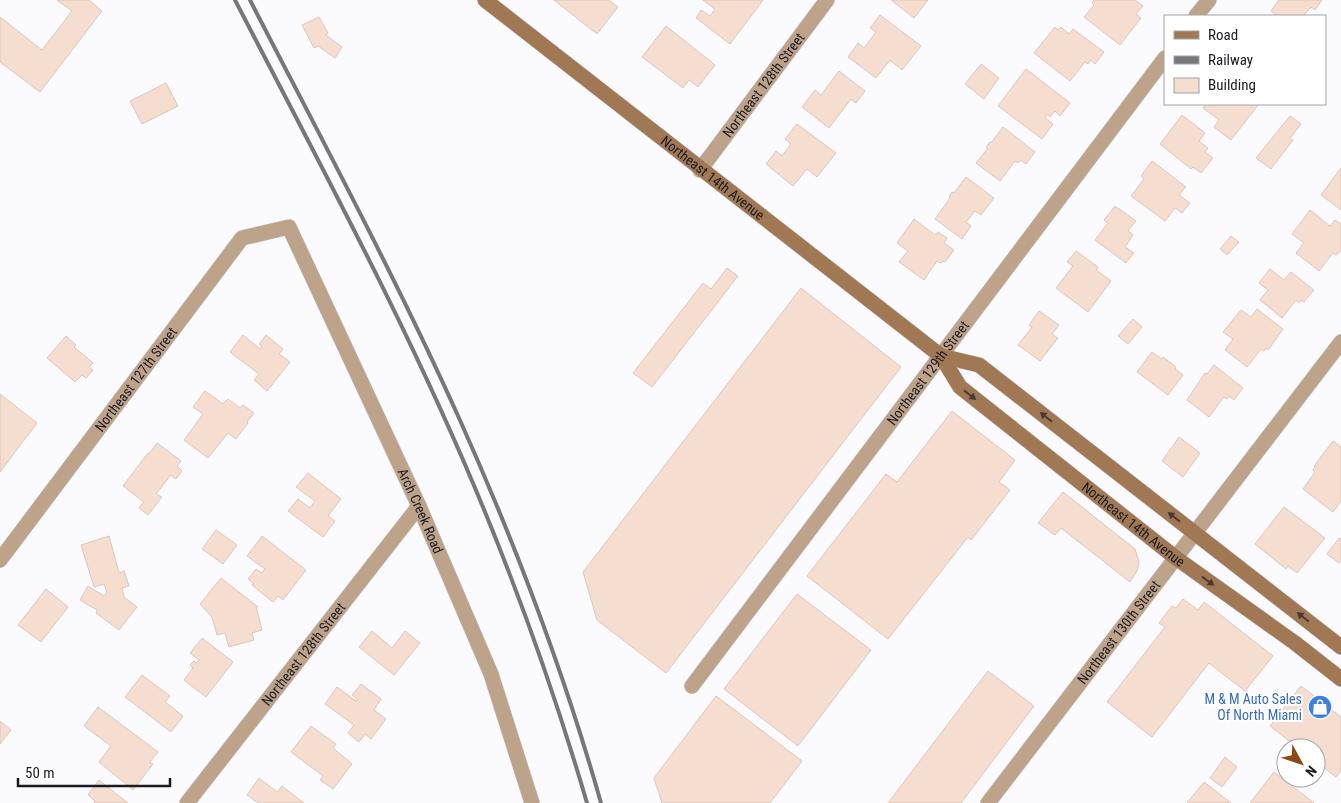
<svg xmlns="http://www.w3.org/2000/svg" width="1341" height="803" viewBox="0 0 1341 803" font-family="'Roboto Condensed',sans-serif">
  <rect width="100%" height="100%" fill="#fbfafe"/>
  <path fill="#f5decf" stroke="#ddc7b8" d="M57,0H89L102,11L40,92L0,62V17L42,50L72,11Z
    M554,0H609L618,7L597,34Z
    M703,0H763L730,44L696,18L701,10L710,16L715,9Z
    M891,0H928L914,18Z
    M1094,0H1135L1143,6L1136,14L1141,18L1120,45L1084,17L1094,5L1092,3Z
    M1279,0H1322L1315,10L1311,7L1303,16H1277L1271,11Z
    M880,15L921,46L902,70L890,60L876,78L848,57L858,43L864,48L876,32L870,28Z
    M319,17L328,33L326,35L342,47L335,58L318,46L314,48L302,25Z
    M666,26L715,65L698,87L689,80L683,88L642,57Z
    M1055,27L1058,30L1061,27L1069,34L1073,29L1104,52L1095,64L1091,60L1088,64L1085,62L1070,81L1034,53Z
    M981,64L999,78L984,99L965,84Z
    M1026,69L1070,103L1060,116L1055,111L1050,117L1047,114L1045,118L1053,124L1042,139L998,106Z
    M839,71L865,91L856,103L851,99L829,128L802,107L815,90L821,95Z
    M166,83L178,106L142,124L130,101Z
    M1206,104H1259L1231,140L1214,127L1219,120L1203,108Z
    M1182,115L1205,133L1199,141L1208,148L1205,152L1213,158L1201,173L1193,167L1191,169L1160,144Z
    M1290,116L1301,124L1290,138L1293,140L1271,169L1256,158Z
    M797,124L836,153L817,177L807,169L793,186L766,164L776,151L782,156L791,144L785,139Z
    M1003,127L1035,152L1026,164L1020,160L1018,163L1015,161L1000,181L976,163L988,148L986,147L990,142L991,143Z
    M1152,161L1186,187L1179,195L1190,203L1182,213L1175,208L1165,221L1131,196L1144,179L1141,176Z
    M1341,168V210L1321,195Z
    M966,177L994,198L981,215L975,211L966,222L971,226L962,239L935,219L950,198L949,197L952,192L954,193Z
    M1115,206L1136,221L1128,231L1133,235L1125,247L1134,253L1126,263L1095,240L1108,223L1104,220Z
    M1310,210L1330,226L1335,220L1341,224V251L1336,255L1333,253L1319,271L1296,253L1304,243L1292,234Z
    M914,219L935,235L938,232L947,238L944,243L954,250L945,262L943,261L941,263L937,261L924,280L899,262L908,251L897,243Z
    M1231,236L1239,242L1227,255L1220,249Z
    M1076,251L1098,267L1096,270L1111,281L1088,312L1056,288L1073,266L1067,262Z
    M727,268L738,276L652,387L633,373L703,283L711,289Z
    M1270,269L1284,280L1291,272L1314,290L1304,302L1301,300L1299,303L1296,300L1282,318L1260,300L1268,290L1259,283Z
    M801,288L901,367L666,673L597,620L583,572Z
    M1257,309L1283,329L1268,350L1266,348L1264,351L1261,349L1247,367L1225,350L1233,339L1223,332L1241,310L1251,317Z
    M1039,311L1059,325L1052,334L1058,338L1040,361L1018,345L1032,327L1029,325Z
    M1133,319L1142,327L1128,344L1118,336Z
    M243,335L260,349L262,346L259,344L266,335L283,349L279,354L290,362L267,391L254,380L259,374L230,352Z
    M66,336L76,345L74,347L93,363L89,367L93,370L86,378L82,375L75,382L47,358Z
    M1152,352L1162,359L1163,357L1176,367L1175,369L1183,375L1168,395L1137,372Z
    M1214,365L1243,388L1234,400L1229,396L1227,399L1224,397L1209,417L1187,400L1205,373L1207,374Z
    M205,391L223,404L228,399L240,408L243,405L254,413L247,422L248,423L236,439L228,433L208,458L184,440L203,414L193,407Z
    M0,394L37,423L0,472Z
    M952,411L1015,460L999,482L1010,490L971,540L968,537L888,639L807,576L886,474L897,482Z
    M1179,437L1200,453L1183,477L1162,461Z
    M1333,441L1341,447V501L1333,512L1303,489L1315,472L1313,470L1315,467L1314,466Z
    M157,443L181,461L177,466L182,471L176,479L171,475L156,494L162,497L148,515L139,508L144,502L123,486L148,453L149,454Z
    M308,473L341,499L328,516L335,521L323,537L288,511L298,499L310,508L315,501L296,487Z
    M1063,492L1135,549L1139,562L1137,571L1130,582L1061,528L1055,535L1038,523Z
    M1284,507L1325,538L1297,573L1288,566L1286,569L1255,544Z
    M216,530L237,545L223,564L202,549Z
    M109,536L119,573L124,571L129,586L122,588L124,597L137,607L119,630L96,613L97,610L80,600L88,586L104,596L107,593L104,584L94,587L81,545Z
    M262,536L306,570L283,600L278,596L273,602L252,585L254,584L248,579L256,569L262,573L265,569L247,556Z
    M1339,538L1341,539V560L1339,563L1327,554Z
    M221,578L258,607H256L262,630L252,633L254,640L229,647L225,633L217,635L212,617L200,604Z
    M46,589L68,607L41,642L18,625Z
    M797,594L871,650L798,746L724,689Z
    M1183,599L1198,610L1204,602L1273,656L1245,691L1209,663L1152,737L1107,702L1165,627L1159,623L1172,606L1176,608Z
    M372,631L392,648L405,631L420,643L394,675L359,647Z
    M202,638L233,662L206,697L184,680L193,668L190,665L194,661L197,663L199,660L190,653Z
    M988,671L1034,706L961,803H888Z
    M142,675L170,696L165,702L183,716L171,732L125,697Z
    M361,684L381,699L374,710L386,719L371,739L365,734L359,742L348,733L354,725L325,704L337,687L356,701L357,699L352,695Z
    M1301,686L1341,717V771L1336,777L1316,762V748H1298L1270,726Z
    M716,696L802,761L770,803H662L654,778Z
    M98,707L158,752L150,762L153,764L133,790L99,762L111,746L84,726Z
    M0,721L11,730L0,744Z
    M311,726L336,744L333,748L352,764L333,789L320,780L323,776L291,752Z
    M1225,757L1237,767L1222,787L1210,778Z
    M1274,772L1314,803H1250Z
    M259,778L277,792L282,786L304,803H258L247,795Z
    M99,780L128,803H94L95,801L88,795Z
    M1204,782L1231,803H1187Z"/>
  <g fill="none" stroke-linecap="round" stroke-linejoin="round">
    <g stroke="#d7d6db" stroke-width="16">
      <g id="street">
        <path d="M1196,16L1209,0"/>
        <path id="s1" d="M700,170L827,0"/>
        <path id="s2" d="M0,560L242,238L289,227L419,506L491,674L532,803"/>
        <path id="s3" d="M692,686L1165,58"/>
        <path id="s4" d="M187,803L419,506"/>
        <path id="s5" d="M988,803L1341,342"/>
      </g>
    </g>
    <g stroke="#d7d6db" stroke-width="16">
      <g id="secondary">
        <path id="s6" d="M485,0L941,356L960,387L1176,558L1295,643L1341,679"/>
        <path d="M941,356L979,365L1341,647"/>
      </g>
    </g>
    <use href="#street" stroke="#bea38b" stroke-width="15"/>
    <use href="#secondary" stroke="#a07854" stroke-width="15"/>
    <path stroke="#78767d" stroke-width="4" d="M235,0C322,168 413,336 485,512C524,607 558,704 587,803
      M250,0C321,138 395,276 459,418C515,543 564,672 601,803"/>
  </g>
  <defs><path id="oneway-solid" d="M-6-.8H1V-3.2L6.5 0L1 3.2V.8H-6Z" transform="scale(1.25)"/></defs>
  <g fill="#4a3a33">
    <use href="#oneway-solid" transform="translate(970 395) rotate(38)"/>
    <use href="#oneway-solid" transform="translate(1046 417) rotate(-142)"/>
    <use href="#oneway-solid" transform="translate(1174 517) rotate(-142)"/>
    <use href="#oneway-solid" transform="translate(1208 581) rotate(36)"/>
    <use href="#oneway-solid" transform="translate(1303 617) rotate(-142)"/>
  </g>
  <defs>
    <g id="shop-disc" transform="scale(1.25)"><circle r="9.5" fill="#3f7fe0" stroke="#fff"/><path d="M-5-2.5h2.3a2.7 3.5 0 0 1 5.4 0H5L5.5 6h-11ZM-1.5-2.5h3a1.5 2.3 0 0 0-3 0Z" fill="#fff"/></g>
  </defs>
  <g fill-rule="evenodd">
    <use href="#shop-disc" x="1320" y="707"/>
  </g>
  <g text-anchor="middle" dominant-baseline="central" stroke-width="4" stroke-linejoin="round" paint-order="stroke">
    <g font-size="14" fill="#1b1921" stroke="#fff">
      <text stroke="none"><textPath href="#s1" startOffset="106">Northeast 128th Street</textPath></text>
      <text stroke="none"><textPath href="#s6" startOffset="289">Northeast 14th Avenue</textPath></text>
      <text stroke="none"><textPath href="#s3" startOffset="392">Northeast 129th Street</textPath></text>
      <text stroke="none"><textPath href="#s2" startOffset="226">Northeast 127th Street</textPath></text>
      <text stroke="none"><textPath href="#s2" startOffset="764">Arch Creek Road</textPath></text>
      <text stroke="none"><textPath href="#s6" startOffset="836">Northeast 14th Avenue</textPath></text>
      <text stroke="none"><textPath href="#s5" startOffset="215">Northeast 130th Street</textPath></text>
      <text stroke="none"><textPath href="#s4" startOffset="189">Northeast 128th Street</textPath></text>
    </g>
    <g font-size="14" fill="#366cbe" stroke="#fff" text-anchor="end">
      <text x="1302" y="699">M &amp; M Auto Sales<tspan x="1302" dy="16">Of North Miami</tspan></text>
    </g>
  </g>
  <rect x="1164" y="15" width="162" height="90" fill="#ffffff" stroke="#a4a3a6"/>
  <rect x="1174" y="31" width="25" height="8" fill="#a07854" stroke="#a4a3a6"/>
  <text x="1208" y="40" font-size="15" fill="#1b1921">Road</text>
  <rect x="1174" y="56" width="25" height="8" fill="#78767d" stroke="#a4a3a6"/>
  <text x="1208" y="65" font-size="15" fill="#1b1921">Railway</text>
  <rect x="1174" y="78" width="25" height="15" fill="#f5decf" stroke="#a4a3a6"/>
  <text x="1208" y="90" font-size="15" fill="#1b1921">Building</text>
  <g transform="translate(1301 763) rotate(130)"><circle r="24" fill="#ffffff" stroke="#a4a3a6"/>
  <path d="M0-4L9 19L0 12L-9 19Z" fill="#8c4a17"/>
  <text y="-8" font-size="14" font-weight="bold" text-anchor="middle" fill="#1b1921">N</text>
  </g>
  <path d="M18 778v8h152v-8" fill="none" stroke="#1b1921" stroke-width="2.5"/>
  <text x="25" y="778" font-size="15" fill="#1b1921" stroke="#ffffff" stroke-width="4" paint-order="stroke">50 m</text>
</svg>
